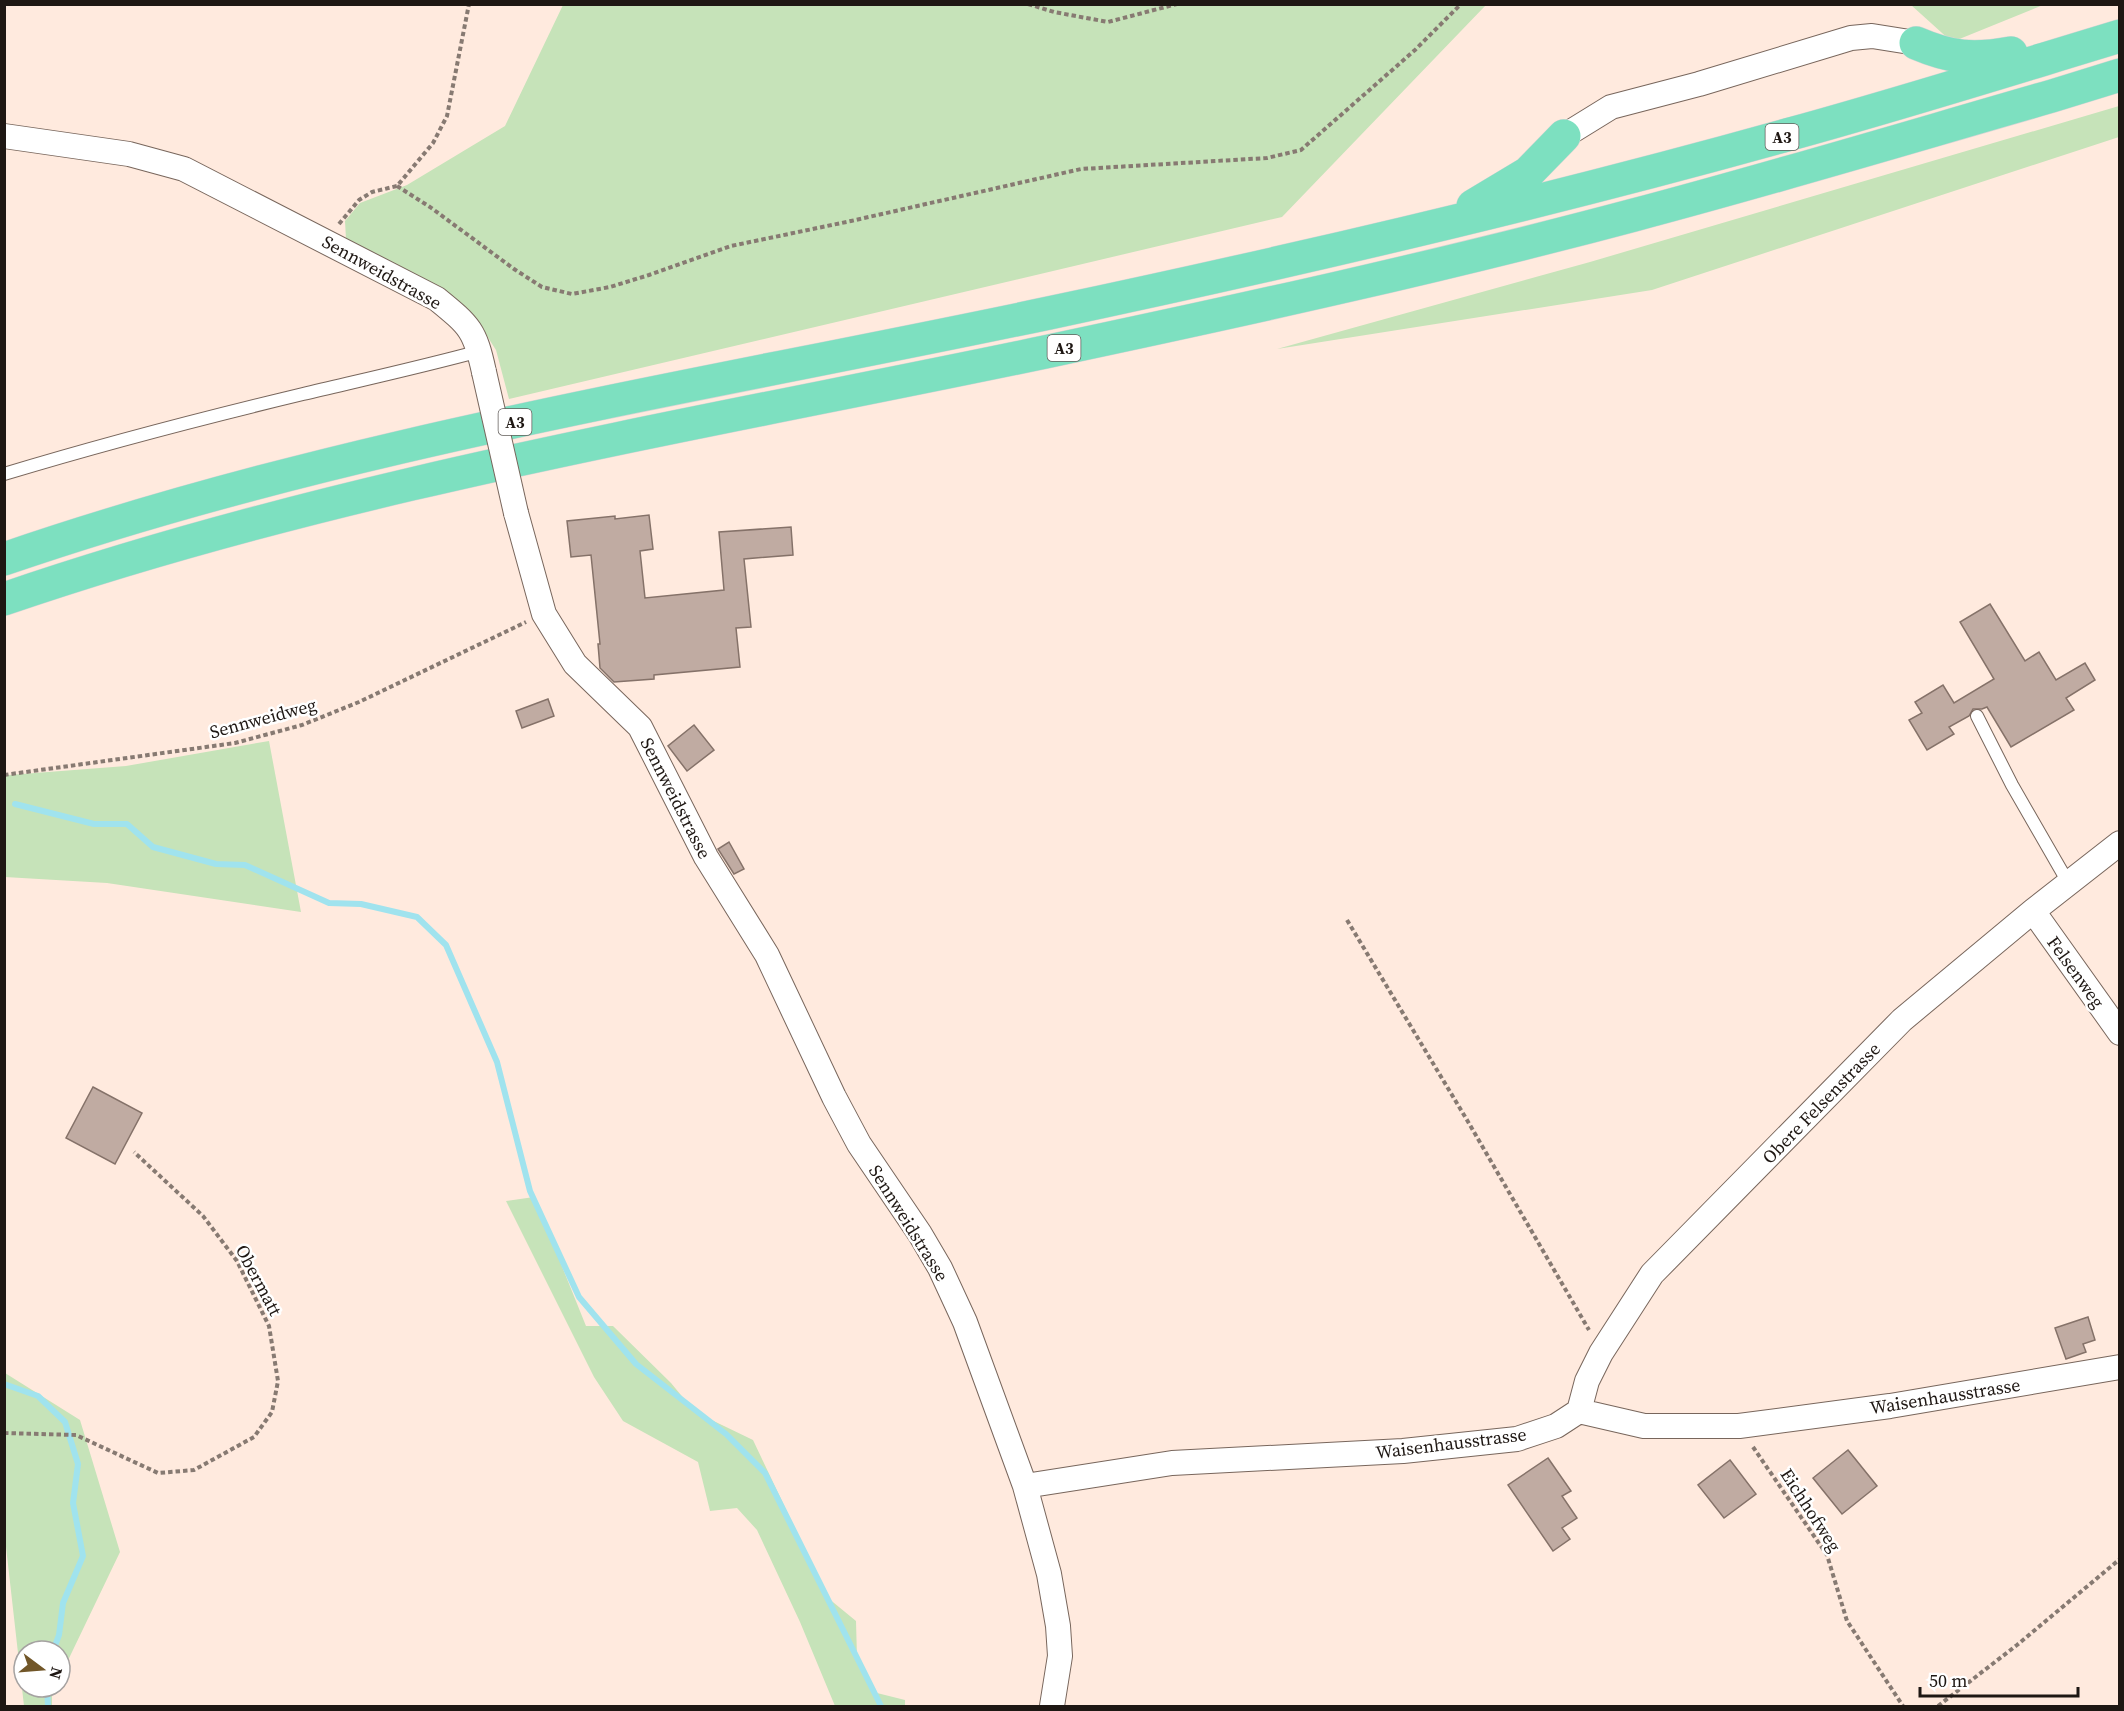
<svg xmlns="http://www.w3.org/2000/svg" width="2124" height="1711" viewBox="0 0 2124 1711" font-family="'Source Serif 4',serif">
  <rect width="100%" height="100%" fill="#ffeade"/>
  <path fill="#c6e3b9" d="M563,5H1486L1282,217L509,399L496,350L478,322L356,249L346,239L345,221L360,203L407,185L505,126Z
    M1911,5H2043L1952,42Z
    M2119,106V137L1652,290L1277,349L1590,262Z
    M269,741L301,912L107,883L5,877V772L9,775L126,766Z
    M534,1197L586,1326H613L671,1383L695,1412L753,1440L828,1598L856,1621L857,1658L873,1692L905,1700V1706H835L800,1622L757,1530L737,1508L710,1511L698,1462L623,1421L594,1377L506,1201Z
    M5,1373L80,1420L120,1552L60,1677V1651H24V1687H55L52,1695V1706H24L5,1538Z"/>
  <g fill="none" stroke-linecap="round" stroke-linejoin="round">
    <path stroke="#a0e3ee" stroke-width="6" d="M15,804L94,824H127L153,847L216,864L245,865L329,903L361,904L417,917L446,945L497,1062L530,1191L579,1297L636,1364L726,1434L765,1473L881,1706
      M4,1384L38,1396L65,1422L78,1464L73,1503L83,1556L63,1603L59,1635L53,1651
      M47,1687L48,1706"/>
  </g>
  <path fill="#c0aba2" stroke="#857269" stroke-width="1.5" d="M649,515L653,549L640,551L645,598L724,590L719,532L791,527L793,555L744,559L751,627L736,628L740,667L654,675V679L614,682L600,668L598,644H600L591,555L571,557L567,521L615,516V519Z
    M1990,604L2025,661L2039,652L2056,680L2085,663L2095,680L2066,698L2074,710L2011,747L1987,707L1982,709H1973L1969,716L1949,727L1954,734L1927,750L1909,720L1922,713L1915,702L1943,685L1954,703L1994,679L1960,622Z
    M548,699L554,716L522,728L516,711Z
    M694,725L714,750L687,771L668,746Z
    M729,842L744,869L734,874L718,849Z
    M93,1087L142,1113L115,1164L66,1138Z
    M2088,1317L2095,1340L2083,1344L2086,1352L2066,1359L2055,1328Z
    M1848,1450L1877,1486L1842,1514L1813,1478Z
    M1548,1458L1571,1491L1562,1496L1577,1518L1562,1528L1570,1539L1553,1551L1508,1485Z
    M1730,1460L1756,1494L1724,1518L1698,1485Z"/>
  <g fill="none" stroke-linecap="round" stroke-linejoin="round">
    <g stroke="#78665c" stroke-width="14">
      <path id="service" d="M4,474C103,444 203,418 303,394C362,380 421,367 480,351
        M1977,716L2012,785L2069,884"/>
    </g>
    <g stroke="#78665c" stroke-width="26">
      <path id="minor" d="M4,136L129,154L184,169L437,299C470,326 475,330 484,372
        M1564,136L1611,107L1699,84L1851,38L1872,36L1916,43
        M516,513L544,614L575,664L640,727L706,857L767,955L834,1097L859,1144L920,1234L940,1268L965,1322L1025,1486L1049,1574L1058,1626L1060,1656L1052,1706
        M2033,911L2120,1033
        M1579,1411L1587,1381L1601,1353L1652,1274L1902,1020L2033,911L2120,843
        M1025,1486L1172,1463L1403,1451L1517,1439L1556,1426L1579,1411L1644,1426H1739L1890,1406L2120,1367"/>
    </g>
    <g stroke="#d6d5d5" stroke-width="34">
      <path id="motorway" d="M1916,43C1951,58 1973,60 2011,53
        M1473,206L1528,173L1564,136
        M4,559C344,442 699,387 1049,313C1299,260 1548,202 1794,133C1903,103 2011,69 2120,36
        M4,599C342,483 697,425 1045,352C1243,310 1439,267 1634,215C1774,178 1913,136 2052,96L2120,75"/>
    </g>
    <path stroke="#877a72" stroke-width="4" stroke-dasharray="4.5 3" stroke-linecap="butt" d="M1028,4L1054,12L1108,22L1177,4
      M397,186L430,207L514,269L542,287L572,294L610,287L649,275L731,246L851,221L1081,169L1267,158L1301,150L1415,50L1461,4
      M339,224L359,200L372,192L397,186L433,143L447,116L469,4
      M4,775L235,743L302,725L359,702L526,622
      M1347,920L1467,1120L1589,1330
      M4,1433L76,1435L158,1473L194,1470L254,1437L272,1412L278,1381L269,1326L237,1261L203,1216L134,1152
      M1753,1447L1827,1555L1847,1621L1903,1706
      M1938,1706L2017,1645L2120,1559"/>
    <use href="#service" stroke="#fff" stroke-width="12"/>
    <use href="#minor" stroke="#fff" stroke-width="24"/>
    <use href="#motorway" stroke="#7de0c0" stroke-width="33"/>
    <g stroke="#78665c" stroke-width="26" stroke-linecap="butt">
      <path id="minor-bridge" d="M484,372L516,513"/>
    </g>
    <use href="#minor-bridge" stroke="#fff" stroke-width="24"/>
  </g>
  <g text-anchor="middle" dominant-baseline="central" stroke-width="5" stroke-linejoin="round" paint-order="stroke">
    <g fill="#fff" stroke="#625d5a" stroke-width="1.5">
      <rect x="1765.5" y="124" width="33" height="26" rx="4.5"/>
      <rect x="1047.5" y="335" width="33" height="26" rx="4.5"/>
      <rect x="498.5" y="409" width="33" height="26" rx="4.5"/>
    </g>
    <g font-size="16" font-weight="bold" fill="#1e1713">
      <text x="1782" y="137">A3</text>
      <text x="1064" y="348">A3</text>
      <text x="515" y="422">A3</text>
    </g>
    <g font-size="18" fill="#1e1713" stroke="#fff">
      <text transform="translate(382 272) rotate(29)">Sennweidstrasse</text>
      <text transform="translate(263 718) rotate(-15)">Sennweidweg</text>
      <text transform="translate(676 798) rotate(63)">Sennweidstrasse</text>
      <text transform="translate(2076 972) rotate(54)">Felsenweg</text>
      <text transform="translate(1821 1103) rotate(-46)">Obere Felsenstrasse</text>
      <text transform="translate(909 1223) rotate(58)">Sennweidstrasse</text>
      <text transform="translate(259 1280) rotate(62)">Obermatt</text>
      <text transform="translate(1945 1396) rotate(-9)">Waisenhausstrasse</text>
      <text transform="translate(1451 1443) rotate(-7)">Waisenhausstrasse</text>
      <text transform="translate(1811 1510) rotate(57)">Eichhofweg</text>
    </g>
  </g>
  <rect width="2124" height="1711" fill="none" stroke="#1e1713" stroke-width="12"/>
  <g transform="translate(42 1669) rotate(106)"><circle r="28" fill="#ffffff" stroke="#a5a2a1" stroke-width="1.5"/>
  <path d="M0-4.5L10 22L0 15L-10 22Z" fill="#715628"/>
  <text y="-9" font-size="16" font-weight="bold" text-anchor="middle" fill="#1e1713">N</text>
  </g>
  <path d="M1920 1687v9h158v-9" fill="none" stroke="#1e1713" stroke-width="3"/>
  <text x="1929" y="1687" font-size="18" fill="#1e1713" stroke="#ffffff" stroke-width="4.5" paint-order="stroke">50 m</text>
</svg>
